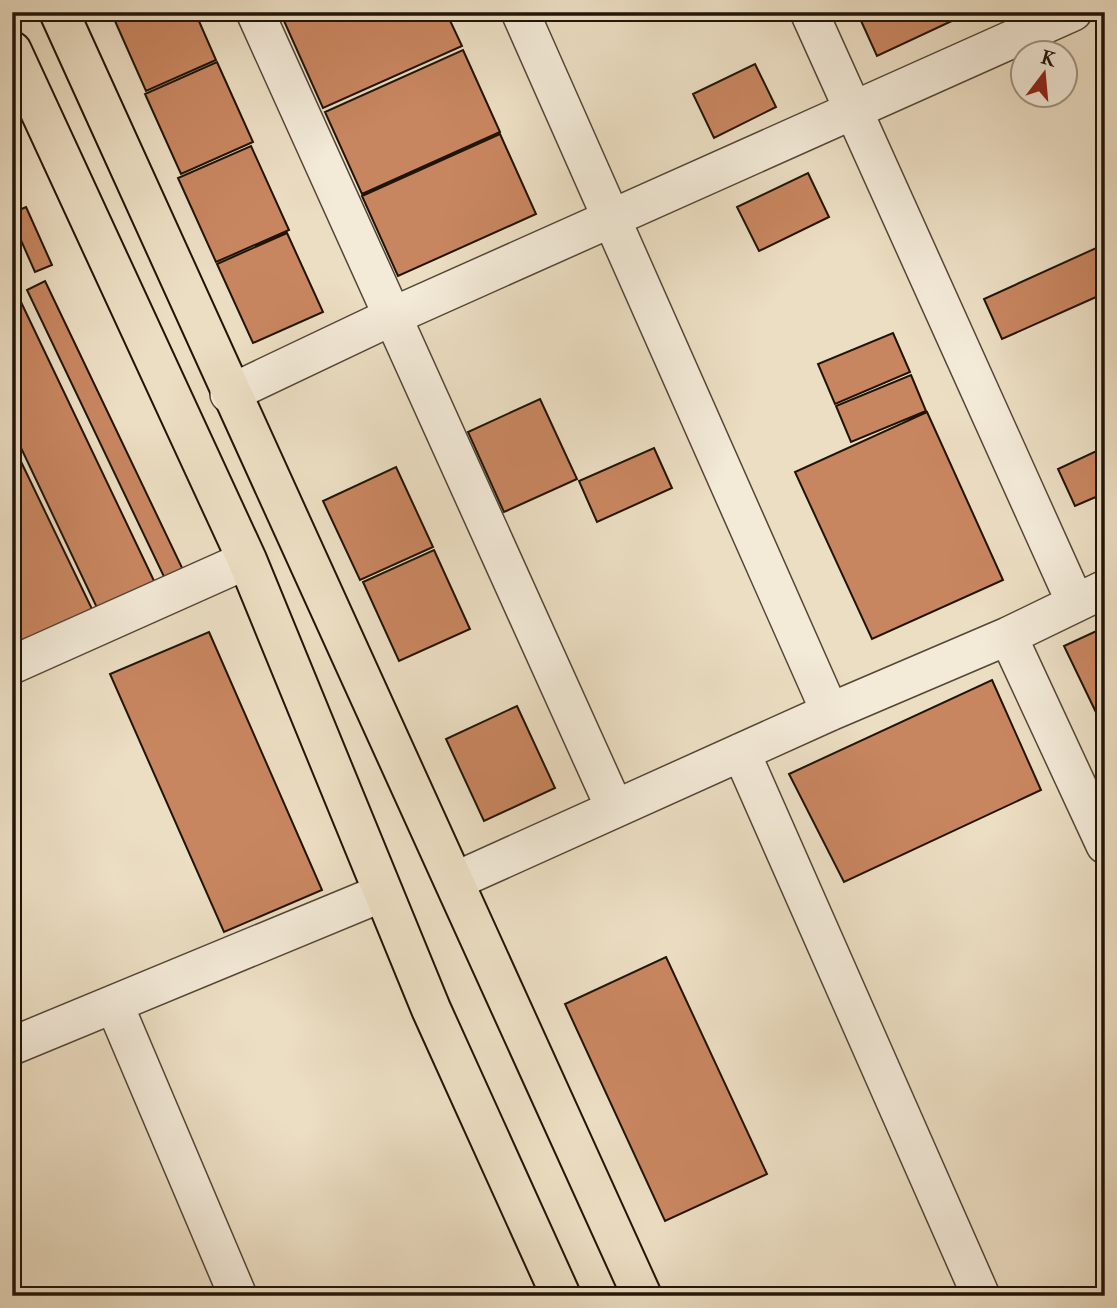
<svg xmlns="http://www.w3.org/2000/svg" width="1117" height="1308" viewBox="0 0 1117 1308" font-family="'IM FELL French Canon',serif">
  <rect width="100%" height="100%" fill="#ecdec3"/>
  <filter id="stains"><feTurbulence type="fractalNoise" baseFrequency=".00286" numOctaves="4"/><feColorMatrix values="0 0 0 0 .2 0 0 0 0 .09 0 0 0 0 .02 0 0 0 .5 -.17"/></filter>
  <radialGradient id="worn" r=".72"><stop offset=".6" stop-color="#630" stop-opacity="0"/><stop offset="1" stop-color="#630" stop-opacity=".3"/></radialGradient>
  <path fill="#c88660" stroke="#211407" stroke-width="2" d="M111,12H195L216,60L146,91Z
    M280,12H446L462,46L323,108Z
    M857,12H971L877,56Z
    M463,50L500,132L362,194L325,112Z
    M217,62L253,142L181,174L145,94Z
    M755,64L776,107L714,138L693,94Z
    M500,134L536,214L398,276L362,196Z
    M251,146L289,230L216,262L178,178Z
    M808,173L829,217L759,251L737,207Z
    M26,207L52,265L35,272L12,220V213Z
    M287,233L323,312L253,343L217,264Z
    M1105,244V293L1002,339L984,299Z
    M45,281L185,574L167,583L27,290Z
    M20,300L156,585L99,612L12,429V304Z
    M893,333L910,372L835,404L818,364Z
    M911,375L926,411L851,442L836,406Z
    M540,399L577,479L504,512L468,432Z
    M927,412L1003,580L872,639L795,472Z
    M12,443L92,609L12,647Z
    M1105,447V493L1075,506L1058,469Z
    M654,448L672,488L597,522L579,481Z
    M396,467L433,547L360,580L323,501Z
    M434,550L470,629L399,661L363,582Z
    M1105,627V731L1064,646Z
    M209,632L322,890L224,932L110,674Z
    M992,680L1041,790L844,882L789,774Z
    M517,706L555,788L484,821L446,739Z
    M666,957L767,1174L665,1221L565,1004Z"/>
  <g fill="none" stroke-linecap="round" stroke-linejoin="round">
    <g stroke="#544636" stroke-width="40">
      <path id="minor" d="M255,12L615,809
        M520,12L830,712
        M809,12L1075,602
        M229,394L393,316L1073,12
        M1008,636L1105,845
        M12,665L247,560
        M741,752L981,1296
        M455,881L830,712L1008,636L1105,589
        M114,1004L238,1296
        M12,1046L382,893"/>
    </g>
    <g stroke="#211407" stroke-width="42">
      <path id="major" d="M59,12C250,441 449,867 642,1296
        M12,51L247,560L431,1009L561,1296"/>
    </g>
    <use href="#minor" stroke="#f3ead8" stroke-width="37"/>
    <use href="#major" stroke="#ecdec3" stroke-width="38"/>
  </g>
  <rect width="1117" height="1308" fill="none" stroke="#ecdec3" stroke-width="42"/>
  <rect x="14" y="14" width="1089" height="1280" fill="none" stroke="#211407" stroke-width="3.5"/>
  <rect x="21" y="21" width="1075" height="1266" fill="none" stroke="#211407" stroke-width="2"/>
  <g transform="translate(1044 74) rotate(16)"><circle r="33" fill="#f3ead8" stroke="#9f9484" stroke-width="2"/>
  <path d="M0-5L12 26L0 18L-12 26Z" fill="#8f2418"/>
  <text y="-10" font-size="19" font-weight="bold" text-anchor="middle" fill="#211407">K</text>
  </g>
  <rect width="100%" height="100%" filter="url(#stains)"/>
  <rect width="100%" height="100%" fill="url(#worn)"/>
</svg>
